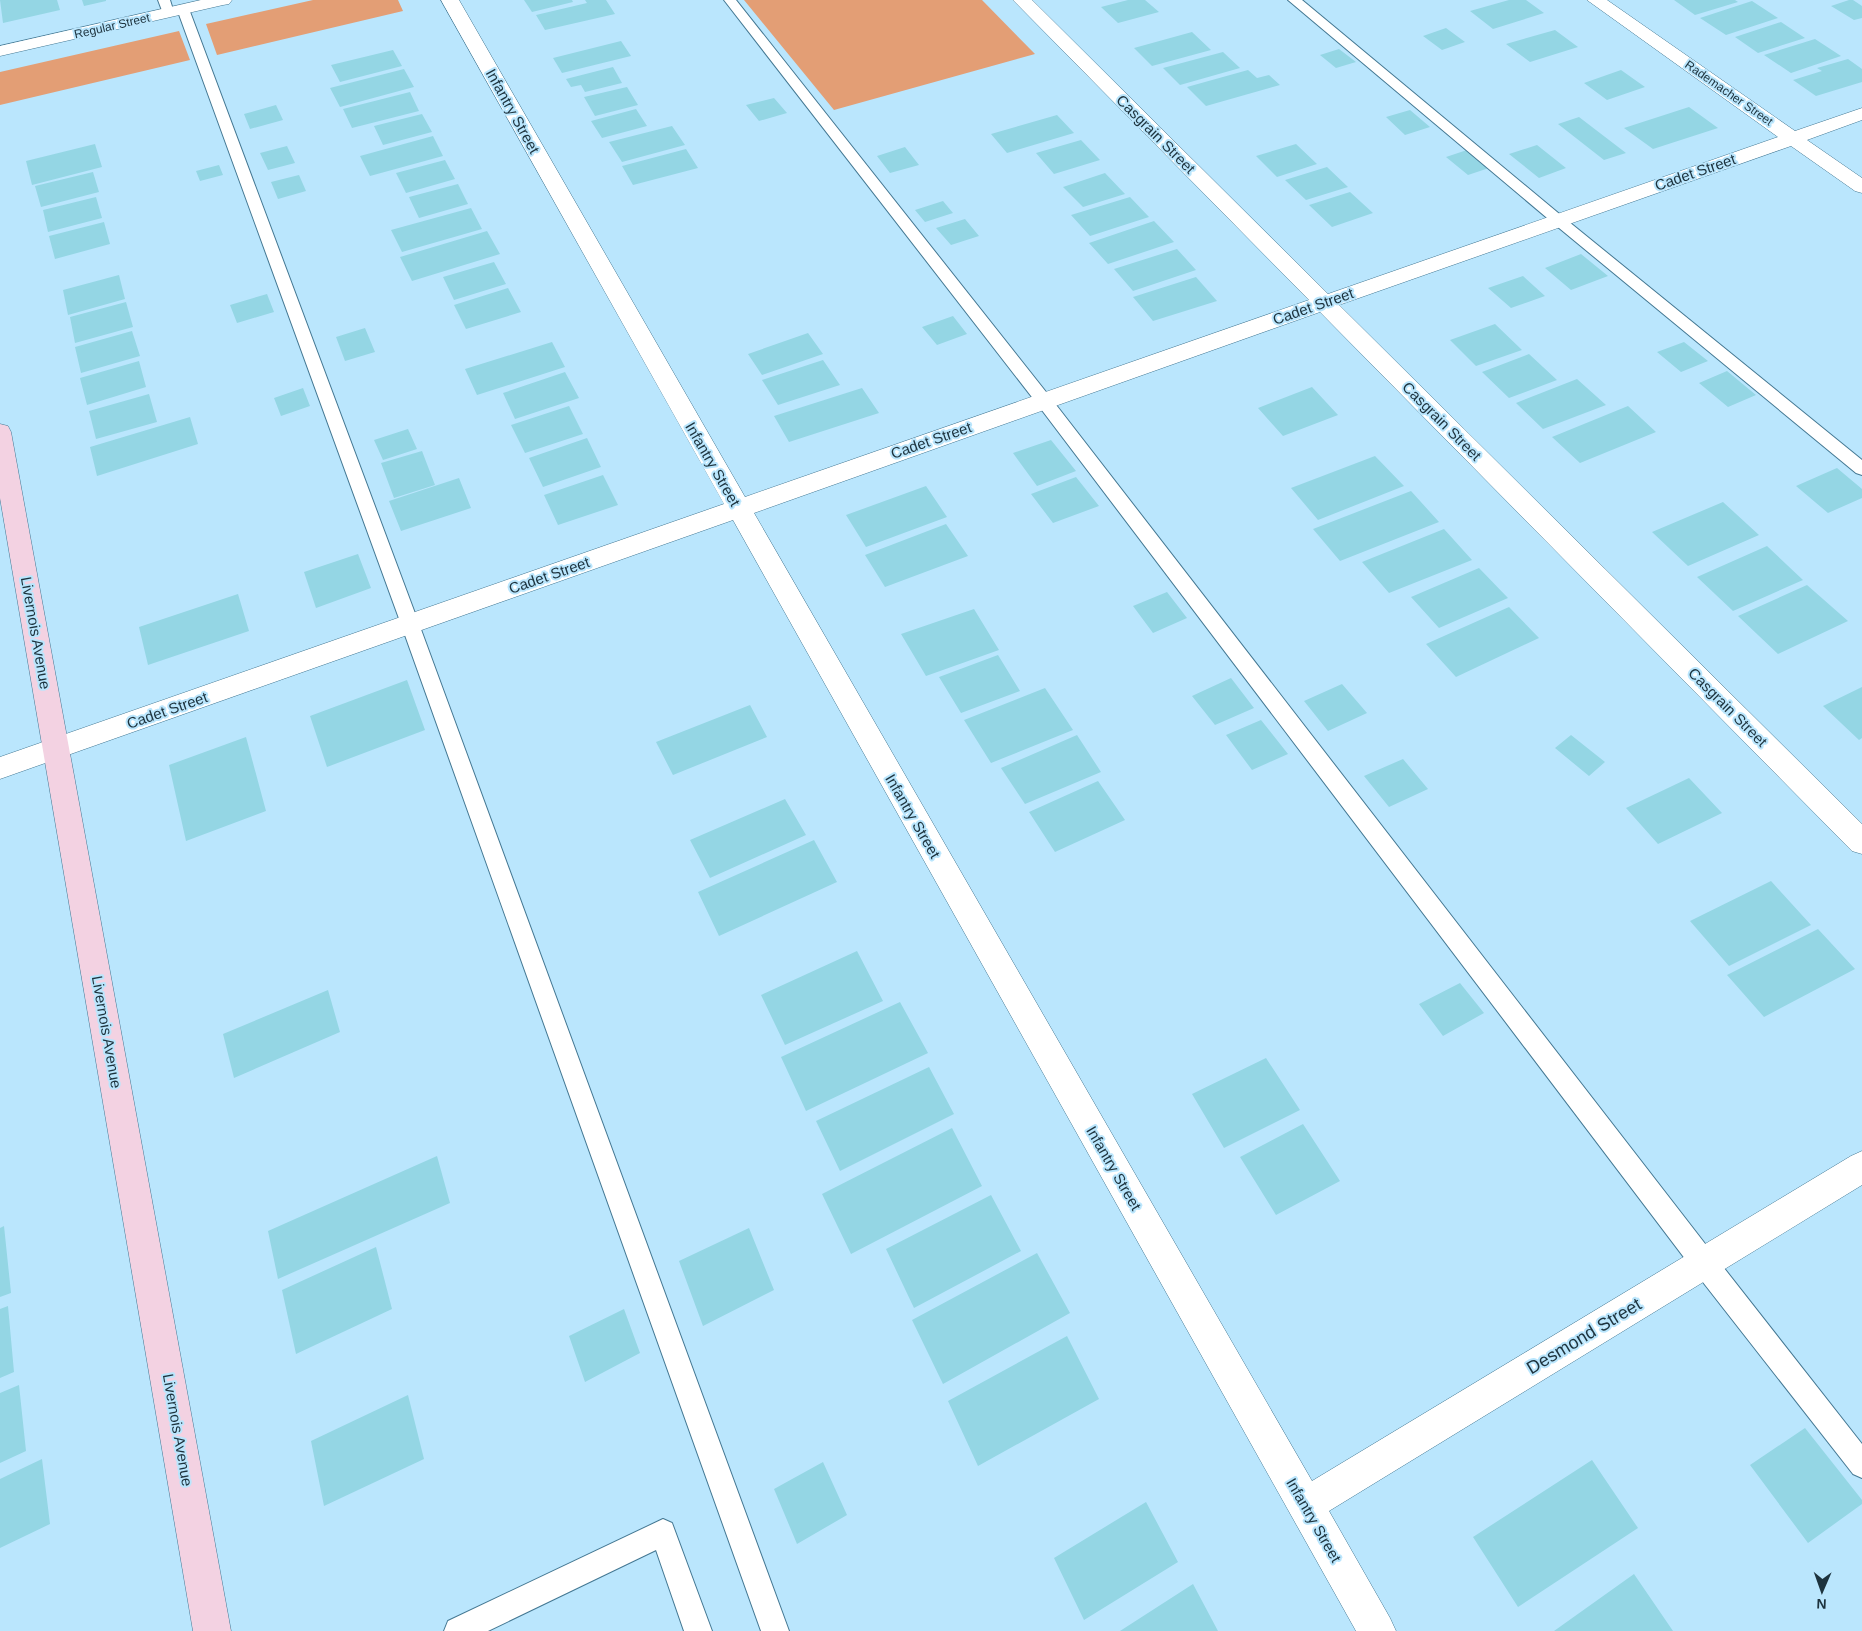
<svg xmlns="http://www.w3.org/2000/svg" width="1862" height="1631" viewBox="0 0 1862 1631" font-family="Arial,sans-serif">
  <rect width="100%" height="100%" fill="#bae6fd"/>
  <path fill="#e39e75" d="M313,0H398L403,11L217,55L206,24Z
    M744,0H982L1035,54L834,110Z
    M179,31L190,60L0,105V72Z"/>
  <path fill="#94d6e4" d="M0,0H57L60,10L3,23Z
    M82,0H106V1L84,6Z
    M524,0H572L573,2L532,12Z
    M585,0H606L615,14L545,30L536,15L587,3Z
    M1128,0H1145L1159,12L1118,23L1101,7Z
    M1509,0H1526L1544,13L1493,29L1470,11Z
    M1674,0H1735L1738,2L1695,15Z
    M1849,0H1853L1862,6V18L1854,20L1831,6Z
    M1752,1L1778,18L1726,35L1700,18Z
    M1781,22L1805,38L1758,53L1735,37Z
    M1446,28L1465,42L1442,50L1423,36Z
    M1555,30L1578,47L1530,62L1506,44Z
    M1192,32L1211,50L1152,66L1134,48Z
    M1815,39L1841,56L1791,73L1764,55Z
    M621,41L631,56L562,73L553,58Z
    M1339,49L1356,62L1336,68L1320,55Z
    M393,50L402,66L340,82L331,65Z
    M1223,52L1240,68L1180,85L1163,68Z
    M1848,59L1862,69V82L1816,96L1793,80L1822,71L1817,68Z
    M613,67L622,83L585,92L581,85L571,87L566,79Z
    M404,69L414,87L340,107L330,88Z
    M1248,70L1257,78L1269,75L1280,85L1206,106L1187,87Z
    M1621,70L1645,87L1607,100L1584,83Z
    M627,87L638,105L595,116L584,97Z
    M410,92L419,111L352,128L343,109Z
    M774,98L787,113L759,121L746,105Z
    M276,105L283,120L250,129L244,114Z
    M1689,107L1718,128L1653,149L1624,128Z
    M636,109L647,126L602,138L591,121Z
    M1410,110L1430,127L1405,135L1386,117Z
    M422,114L432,132L383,145L374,126Z
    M1057,115L1074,133L1007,153L991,134Z
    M1579,117L1626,153L1604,160L1558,124Z
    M672,126L685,145L622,162L609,142Z
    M433,136L443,156L370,176L360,156Z
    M1081,140L1100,160L1054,174L1036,153Z
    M95,144L102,167L32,185L26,161Z
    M1296,144L1317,164L1277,177L1256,156Z
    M1537,145L1566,168L1539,178L1509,154Z
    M287,146L295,163L268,170L260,153Z
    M905,147L919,165L890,173L877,156Z
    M686,149L698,168L633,185L622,166Z
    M1467,150L1489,168L1468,175L1446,157Z
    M445,160L455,179L406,193L396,173Z
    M219,165L223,175L200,181L196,171Z
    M1327,167L1348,187L1306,200L1285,180Z
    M93,172L99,192L41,207L35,186Z
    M1105,173L1125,194L1083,207L1063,187Z
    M299,175L306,191L278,199L271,182Z
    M458,184L468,204L419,218L409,197Z
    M1350,192L1373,213L1332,227L1309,205Z
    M96,197L102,218L48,232L43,210Z
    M1130,197L1149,217L1090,236L1071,215Z
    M943,201L953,213L925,222L915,210Z
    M471,208L482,229L402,252L391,230Z
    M965,219L979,236L951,245L936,228Z
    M1154,221L1174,242L1108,264L1089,243Z
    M104,222L110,244L55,259L49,236Z
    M487,231L500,254L412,281L400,257Z
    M1177,249L1196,270L1133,291L1114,269Z
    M1581,254L1608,276L1571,290L1545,268Z
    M494,262L506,284L454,300L443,277Z
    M119,275L125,299L68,315L63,290Z
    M1523,276L1545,296L1511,308L1488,288Z
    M1196,277L1217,301L1153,321L1133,297Z
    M508,288L521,312L466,329L454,305Z
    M267,294L274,312L237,323L230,305Z
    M126,302L133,327L75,343L70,317Z
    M953,316L967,334L937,345L922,327Z
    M1495,324L1522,350L1476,366L1450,340Z
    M365,328L375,352L345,361L336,337Z
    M132,331L140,356L81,373L75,347Z
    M808,333L823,354L762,375L748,354Z
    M552,342L565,367L477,395L465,369Z
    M1684,342L1708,361L1681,372L1657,352Z
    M1529,354L1557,380L1509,398L1482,372Z
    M823,360L840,385L778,405L762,380Z
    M139,361L146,387L87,405L80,378Z
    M1727,371L1756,395L1728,407L1699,383Z
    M565,372L579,398L515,419L503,393Z
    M1577,379L1606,405L1543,429L1516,403Z
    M1312,387L1338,415L1283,436L1258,408Z
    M303,388L310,406L281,416L274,398Z
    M862,388L879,413L789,442L774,416Z
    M149,394L157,422L96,439L89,411Z
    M569,406L583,434L525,453L511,425Z
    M1628,406L1656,432L1580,463L1552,437Z
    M190,417L198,444L97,476L90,447Z
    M408,429L417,449L383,460L374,440Z
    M587,438L601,467L543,487L529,458Z
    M1051,440L1076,471L1037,486L1013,453Z
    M422,451L435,485L394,498L381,463Z
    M1375,456L1404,486L1318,520L1291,488Z
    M1837,468L1862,489V498L1828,513L1796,486Z
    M603,475L618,505L558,525L544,495Z
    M1076,477L1099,506L1053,523L1031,494Z
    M459,478L471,508L401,531L389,501Z
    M926,486L947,517L866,547L846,515Z
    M1411,491L1439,522L1340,561L1313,529Z
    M1723,502L1759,535L1688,566L1652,532Z
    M946,524L968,556L885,587L865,555Z
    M1444,529L1472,560L1389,593L1362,562Z
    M1767,546L1803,580L1733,611L1697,577Z
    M358,554L371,588L316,608L304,572Z
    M1479,568L1508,598L1439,628L1411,597Z
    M1807,585L1848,621L1778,654L1738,616Z
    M1167,592L1187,618L1153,633L1133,606Z
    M238,594L249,631L148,665L139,627Z
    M1509,607L1539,638L1456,677L1426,644Z
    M974,609L999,650L926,676L901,634Z
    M998,655L1020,691L961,713L939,677Z
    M1231,678L1254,708L1215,725L1192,696Z
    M407,680L425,730L327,767L310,716Z
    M1342,684L1367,713L1328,731L1304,701Z
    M1862,687V738L1859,740L1823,706Z
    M1045,688L1073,730L991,763L964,720Z
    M750,705L767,737L673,775L656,742Z
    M1261,720L1288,754L1252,770L1226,735Z
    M1077,735L1101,772L1025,804L1001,768Z
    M1571,735L1605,762L1589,776L1555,748Z
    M246,737L266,811L186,841L169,765Z
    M1403,759L1428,789L1389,807L1364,776Z
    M1689,778L1722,813L1658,844L1626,808Z
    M1098,781L1125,820L1055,852L1029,812Z
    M785,799L806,835L710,878L690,840Z
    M814,840L837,882L719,936L698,892Z
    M1771,881L1811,925L1729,966L1690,921Z
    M1818,929L1855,969L1764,1017L1727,975Z
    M857,951L883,1001L785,1045L761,995Z
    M1460,983L1484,1013L1443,1036L1419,1004Z
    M328,990L340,1032L234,1078L223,1034Z
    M900,1002L928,1053L806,1111L781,1057Z
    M1266,1058L1300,1110L1224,1148L1192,1094Z
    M929,1067L954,1114L840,1171L816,1121Z
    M1303,1124L1340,1181L1276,1215L1240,1157Z
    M952,1128L982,1186L851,1254L822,1194Z
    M437,1156L450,1203L278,1279L268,1231Z
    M991,1195L1021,1251L914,1308L886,1249Z
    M4,1226L11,1293L0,1297V1228Z
    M749,1228L774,1290L703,1326L679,1261Z
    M376,1247L392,1309L296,1354L282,1290Z
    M1037,1253L1070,1313L943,1384L912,1320Z
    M8,1306L14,1372L0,1378V1309Z
    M624,1309L640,1353L585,1382L569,1336Z
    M1067,1336L1099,1399L978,1466L948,1401Z
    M19,1385L26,1451L0,1463V1393Z
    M408,1395L424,1459L324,1506L311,1441Z
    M1805,1428L1862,1500V1504L1808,1543L1750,1465Z
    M42,1459L50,1524L0,1548V1479Z
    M1592,1460L1638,1528L1518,1607L1473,1537Z
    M823,1462L847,1515L797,1544L774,1489Z
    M1146,1502L1178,1562L1084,1620L1054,1558Z
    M1634,1574L1673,1631H1554Z
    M1193,1584L1218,1631H1120Z"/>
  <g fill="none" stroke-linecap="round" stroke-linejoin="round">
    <g stroke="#447893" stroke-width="2">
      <path id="lane" d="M158,0H170L174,13L172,16H164Z
        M724,0H736L1050,397L1713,1254L1862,1444V1478L1853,1474L1695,1272L1038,405Z
        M1288,0H1302L1563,217L1862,460V475L1856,473L1553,223Z
        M183,5L189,9L419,624L789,1631H761L401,624L177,9Z
        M663,1519L672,1523L712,1631H684L656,1550L488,1631H444L448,1621Z"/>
    </g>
    <g stroke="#447893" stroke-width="1">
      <path id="street" d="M201,0H232L229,4L223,5L0,56V46Z
        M441,0H459L745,497L1309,300L1013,0H1032L1328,294L1778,137L1587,0H1607L1795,131L1862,108V120L1807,140L1862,178V193L1855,191L1791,146L1339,305L1862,824V854L1852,851L1320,312L754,513L1312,1481L1851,1156L1862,1151V1185L1329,1511L1390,1618L1396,1631H1356L733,520L0,779V757L724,504Z"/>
    </g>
    <g stroke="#447893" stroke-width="1">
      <path id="secondary" d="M0,424L8,426L11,432L231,1631H193L0,498Z"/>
    </g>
    <use href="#lane" fill="#fff" fill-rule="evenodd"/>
    <use href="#street" fill="#fff" fill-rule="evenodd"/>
    <use href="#secondary" fill="#f3d2e2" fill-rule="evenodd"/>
  </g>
  <g text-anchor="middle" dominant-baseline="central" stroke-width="4" stroke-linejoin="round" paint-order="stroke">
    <g font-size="12" fill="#1d333e" stroke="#bae6fd">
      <text transform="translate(112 26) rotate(-13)">Regular Street</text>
      <text transform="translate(1729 93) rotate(35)">Rademacher Street</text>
    </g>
    <g font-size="15" fill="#1d333e" stroke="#bae6fd">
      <text transform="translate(513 111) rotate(61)">Infantry Street</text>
      <text transform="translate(1156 134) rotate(45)">Casgrain Street</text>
      <text transform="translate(1695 172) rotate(-19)">Cadet Street</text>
      <text transform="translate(1313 306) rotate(-19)">Cadet Street</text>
      <text transform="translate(1442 421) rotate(45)">Casgrain Street</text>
      <text transform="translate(931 440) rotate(-19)">Cadet Street</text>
      <text transform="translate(713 464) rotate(60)">Infantry Street</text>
      <text transform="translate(549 575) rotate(-19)">Cadet Street</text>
      <text transform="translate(36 633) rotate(80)">Livernois Avenue</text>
      <text transform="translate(1728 707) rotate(45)">Casgrain Street</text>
      <text transform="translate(167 710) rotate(-19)">Cadet Street</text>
      <text transform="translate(913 816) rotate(60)">Infantry Street</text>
      <text transform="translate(107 1032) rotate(80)">Livernois Avenue</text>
      <text transform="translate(1114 1168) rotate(60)">Infantry Street</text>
      <text transform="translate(178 1430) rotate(80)">Livernois Avenue</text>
      <text transform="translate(1314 1520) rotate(60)">Infantry Street</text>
    </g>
    <g font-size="18" fill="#1d333e" stroke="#bae6fd">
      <text transform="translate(1584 1336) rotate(-31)">Desmond Street</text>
    </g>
  </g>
  <g transform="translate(1822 1591) rotate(182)" stroke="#bae6fd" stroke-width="4" paint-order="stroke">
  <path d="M0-4L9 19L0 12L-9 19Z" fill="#1d333e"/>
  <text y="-8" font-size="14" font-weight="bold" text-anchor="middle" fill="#1d333e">N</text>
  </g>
</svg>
